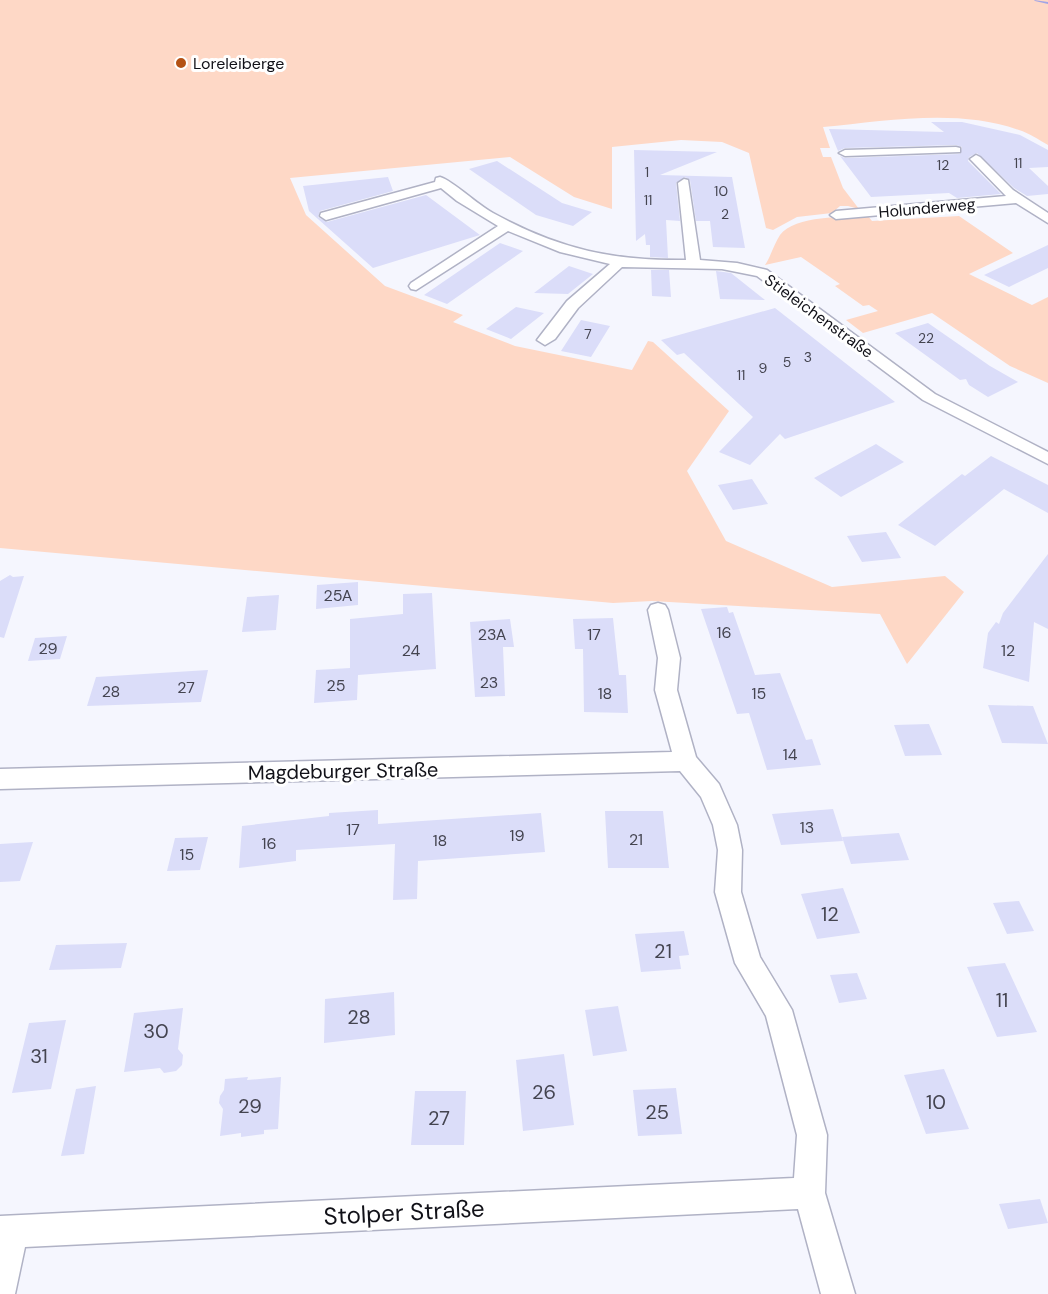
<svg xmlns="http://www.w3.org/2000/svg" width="1048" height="1294" viewBox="0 0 1048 1294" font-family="'DM Sans',sans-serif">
  <rect width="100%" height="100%" fill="#f5f6fe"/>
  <path fill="#fed8c6" d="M0,0H1048V145C1039,140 1029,133 1019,130C957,108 886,121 823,127L830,148H820L823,157H831L843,188L859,209L848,206H840L832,213L797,217L773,230L766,228L749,153L722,142L681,140L612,147V209L574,197L510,157L290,178L306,215L385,286L463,315L453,322L515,346L632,370L648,341L653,342L729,411L687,471L726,541L832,587L945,576L964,592L907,664L880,614L652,601L613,603L0,548Z
    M868,216L872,221L959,216L1013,253L969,274L1032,305L1048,297V383L1010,366L932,313L863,333L846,320L878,311L869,305L863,306L835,286L840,284L801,257L765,265C771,256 774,244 780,235C795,215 845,217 868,216Z"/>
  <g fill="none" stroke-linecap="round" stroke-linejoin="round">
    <path fill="#a1a4e6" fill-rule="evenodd" d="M1034,0L1048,2V4L1035,1Z"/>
  </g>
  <path fill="#dbddf9" d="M931,122H962L1020,135L1048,150V167L1029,168L1048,186V194L1027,196L1014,188L977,153L969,157L968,161L1001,194L957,198L949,193L871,197L840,156L845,158L960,154L962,147L956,145L845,148L838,151L829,129L944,132Z
    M634,150L717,152L660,175L732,177L745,248L713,247L710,221H696L690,180L685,177L676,183L680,221L666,220L668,258L650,257V245H646L645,234L636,241Z
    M497,161L562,203L592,212L573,226L536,215L469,169Z
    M388,177L393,191L320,211L318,217L327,222L426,195L480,235L373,268L309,211L303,186Z
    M500,243L523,251L447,304L424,295Z
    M1048,245V268L1009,287L984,275Z
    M569,266L593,274L568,294L534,293Z
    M651,270H669L671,297L652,296Z
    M716,271L731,273L765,300L720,299Z
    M516,307L544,313L511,339L486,329Z
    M775,308L895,402L785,439L780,434L750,465L719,452L753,417L684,353L677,355L661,340Z
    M581,320L610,326L591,357L561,351Z
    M928,323L990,366L1018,382L988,397L969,385L966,379L960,380L895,333Z
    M876,444L904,462L841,497L814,478Z
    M991,456L1048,485V513L1004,489L935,546L898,525L962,474L965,476Z
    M752,479L768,504L733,510L718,485Z
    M886,532L901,558L862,562L847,536Z
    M1048,554V629L1034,622L1029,682L983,668L988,633L996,622L999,624L1003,613Z
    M10,575L13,577L24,576L4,638L0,637V581Z
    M358,582V605L316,609L317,585Z
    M432,593L436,669L358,675L357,700L314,703L316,670L350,668V619L403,614V594Z
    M279,595L276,630L242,632L247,597Z
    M727,607L729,613L733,612L755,675L780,673L806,740L812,739L821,765L767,770L749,713L737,714L701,609Z
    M613,618L619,675H626L628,713L584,712L583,649H575L573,619Z
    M510,619L514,647H503L505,696L475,697L470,622Z
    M67,636L60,659L28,661L35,638Z
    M208,670L201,702L87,706L96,677Z
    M988,705L1033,706L1048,744L1002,743Z
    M929,724L942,755L905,756L894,725Z
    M833,809L843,841L781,845L772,814Z
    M378,810V824L541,813L545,852L418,861L417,899L393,900L395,844L296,850V861L239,868L242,826L329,816V813Z
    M605,811H663L669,868H608Z
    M899,833L909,860L851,864L842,837Z
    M208,837L200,870L167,871L175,838Z
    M33,842L20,881L0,882V844Z
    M843,888L860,933L817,939L801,894Z
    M1019,901L1034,931L1007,934L993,903Z
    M684,931L689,955L679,956L681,969L641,972L635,934Z
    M127,943L121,968L49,970L56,945Z
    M1005,963L1037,1032L997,1037L967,967Z
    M857,973L867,999L839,1003L830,975Z
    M394,992L395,1035L324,1043L325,999Z
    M618,1006L627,1051L593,1056L585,1010Z
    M183,1008L178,1049L183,1055L182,1065L176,1071L164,1073L160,1068L124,1072L134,1013Z
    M66,1020L51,1089L12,1093L29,1023Z
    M564,1054L574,1125L523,1131L516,1060Z
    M944,1069L969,1129L926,1134L904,1075Z
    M248,1077L247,1080L281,1077L278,1129L264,1130V1134L241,1137V1133L220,1136L223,1109L219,1103L220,1096L224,1090L225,1079Z
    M96,1086L84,1154L61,1156L76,1089Z
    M676,1088L682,1134L638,1136L633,1090Z
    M415,1091H466L464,1145H411Z
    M1040,1199L1048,1223L1008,1229L999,1204Z"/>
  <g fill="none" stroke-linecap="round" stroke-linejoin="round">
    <g stroke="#b0b2c5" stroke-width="3">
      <path id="minor" d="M956,147L960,148V152L845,156L839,153L845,150Z
        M976,155L980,157L1013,190L1048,213V223L1016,203L836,219L830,215L836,211L1006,196L972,161L970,159Z
        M440,177C453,181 478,205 493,213C559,249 612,261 686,260L678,183L684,179L688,180L700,260L737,263L767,270L935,394L1048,452V464L923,400L757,276L722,269L622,267L578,308L555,339L545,345L537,340L567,301L610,264L560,252L508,231L416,290L411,289L409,286L411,283L498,226L457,201L441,188L326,220L320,216L321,213L435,182L436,178Z
        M658,603L665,605L668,610L680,658L677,690L696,757L719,784L737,825L742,850L741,892L760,957L792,1010L827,1135L825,1193L855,1294H821L798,1209L25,1247L15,1294H0V1216L794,1178L797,1135L766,1016L735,963L715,892L718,850L713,825L701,797L680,771L0,789V769L672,752L655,690L658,658L648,610L651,605Z"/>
    </g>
    <use href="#minor" fill="#fff" fill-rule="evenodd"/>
  </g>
  <circle fill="#b45215" stroke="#fff" stroke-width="2" cx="181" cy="63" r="6"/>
  <g text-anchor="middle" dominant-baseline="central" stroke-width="6" stroke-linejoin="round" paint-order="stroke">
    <g font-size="14" fill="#444450">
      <text x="1018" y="163">11</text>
      <text x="943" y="165">12</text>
      <text x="647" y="172">1</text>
      <text x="721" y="191">10</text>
      <text x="648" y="200">11</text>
      <text x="725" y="214">2</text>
      <text x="588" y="334">7</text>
      <text x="926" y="338">22</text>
      <text x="808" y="357">3</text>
      <text x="787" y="362">5</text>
      <text x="763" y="368">9</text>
      <text x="741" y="375">11</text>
    </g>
    <g font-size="16" fill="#111118" stroke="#fff" text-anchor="start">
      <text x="193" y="63">Loreleiberge</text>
    </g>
    <g font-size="16" fill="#111118" stroke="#fff">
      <text transform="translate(927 208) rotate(-5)">Holunderweg</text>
      <text transform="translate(819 316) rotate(36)">Stieleichenstraße</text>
    </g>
    <g font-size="16" fill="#444450">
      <text x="338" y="595">25A</text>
      <text x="724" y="632">16</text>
      <text x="492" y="634">23A</text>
      <text x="594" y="634">17</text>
      <text x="48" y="648">29</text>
      <text x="411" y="650">24</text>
      <text x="1008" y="650">12</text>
      <text x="489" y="682">23</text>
      <text x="336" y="685">25</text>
      <text x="186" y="687">27</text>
      <text x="111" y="691">28</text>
      <text x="605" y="693">18</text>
      <text x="759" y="693">15</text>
      <text x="790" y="754">14</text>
      <text x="807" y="827">13</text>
      <text x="353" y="829">17</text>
      <text x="517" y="835">19</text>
      <text x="636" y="839">21</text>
      <text x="440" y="840">18</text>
      <text x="269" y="843">16</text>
      <text x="187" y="854">15</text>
    </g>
    <g font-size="20" fill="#111118" stroke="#fff">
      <text transform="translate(343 771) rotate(-1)">Magdeburger Straße</text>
    </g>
    <g font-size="20" fill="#444450">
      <text x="830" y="914">12</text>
      <text x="663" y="951">21</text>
      <text x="1002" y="1000">11</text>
      <text x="359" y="1017">28</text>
      <text x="156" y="1031">30</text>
      <text x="39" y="1056">31</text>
      <text x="544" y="1092">26</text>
      <text x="936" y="1102">10</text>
      <text x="250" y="1106">29</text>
      <text x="657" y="1112">25</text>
      <text x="439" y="1118">27</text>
    </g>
    <g font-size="24" fill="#111118" stroke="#fff">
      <text transform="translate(404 1212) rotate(-3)">Stolper Straße</text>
    </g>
  </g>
</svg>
